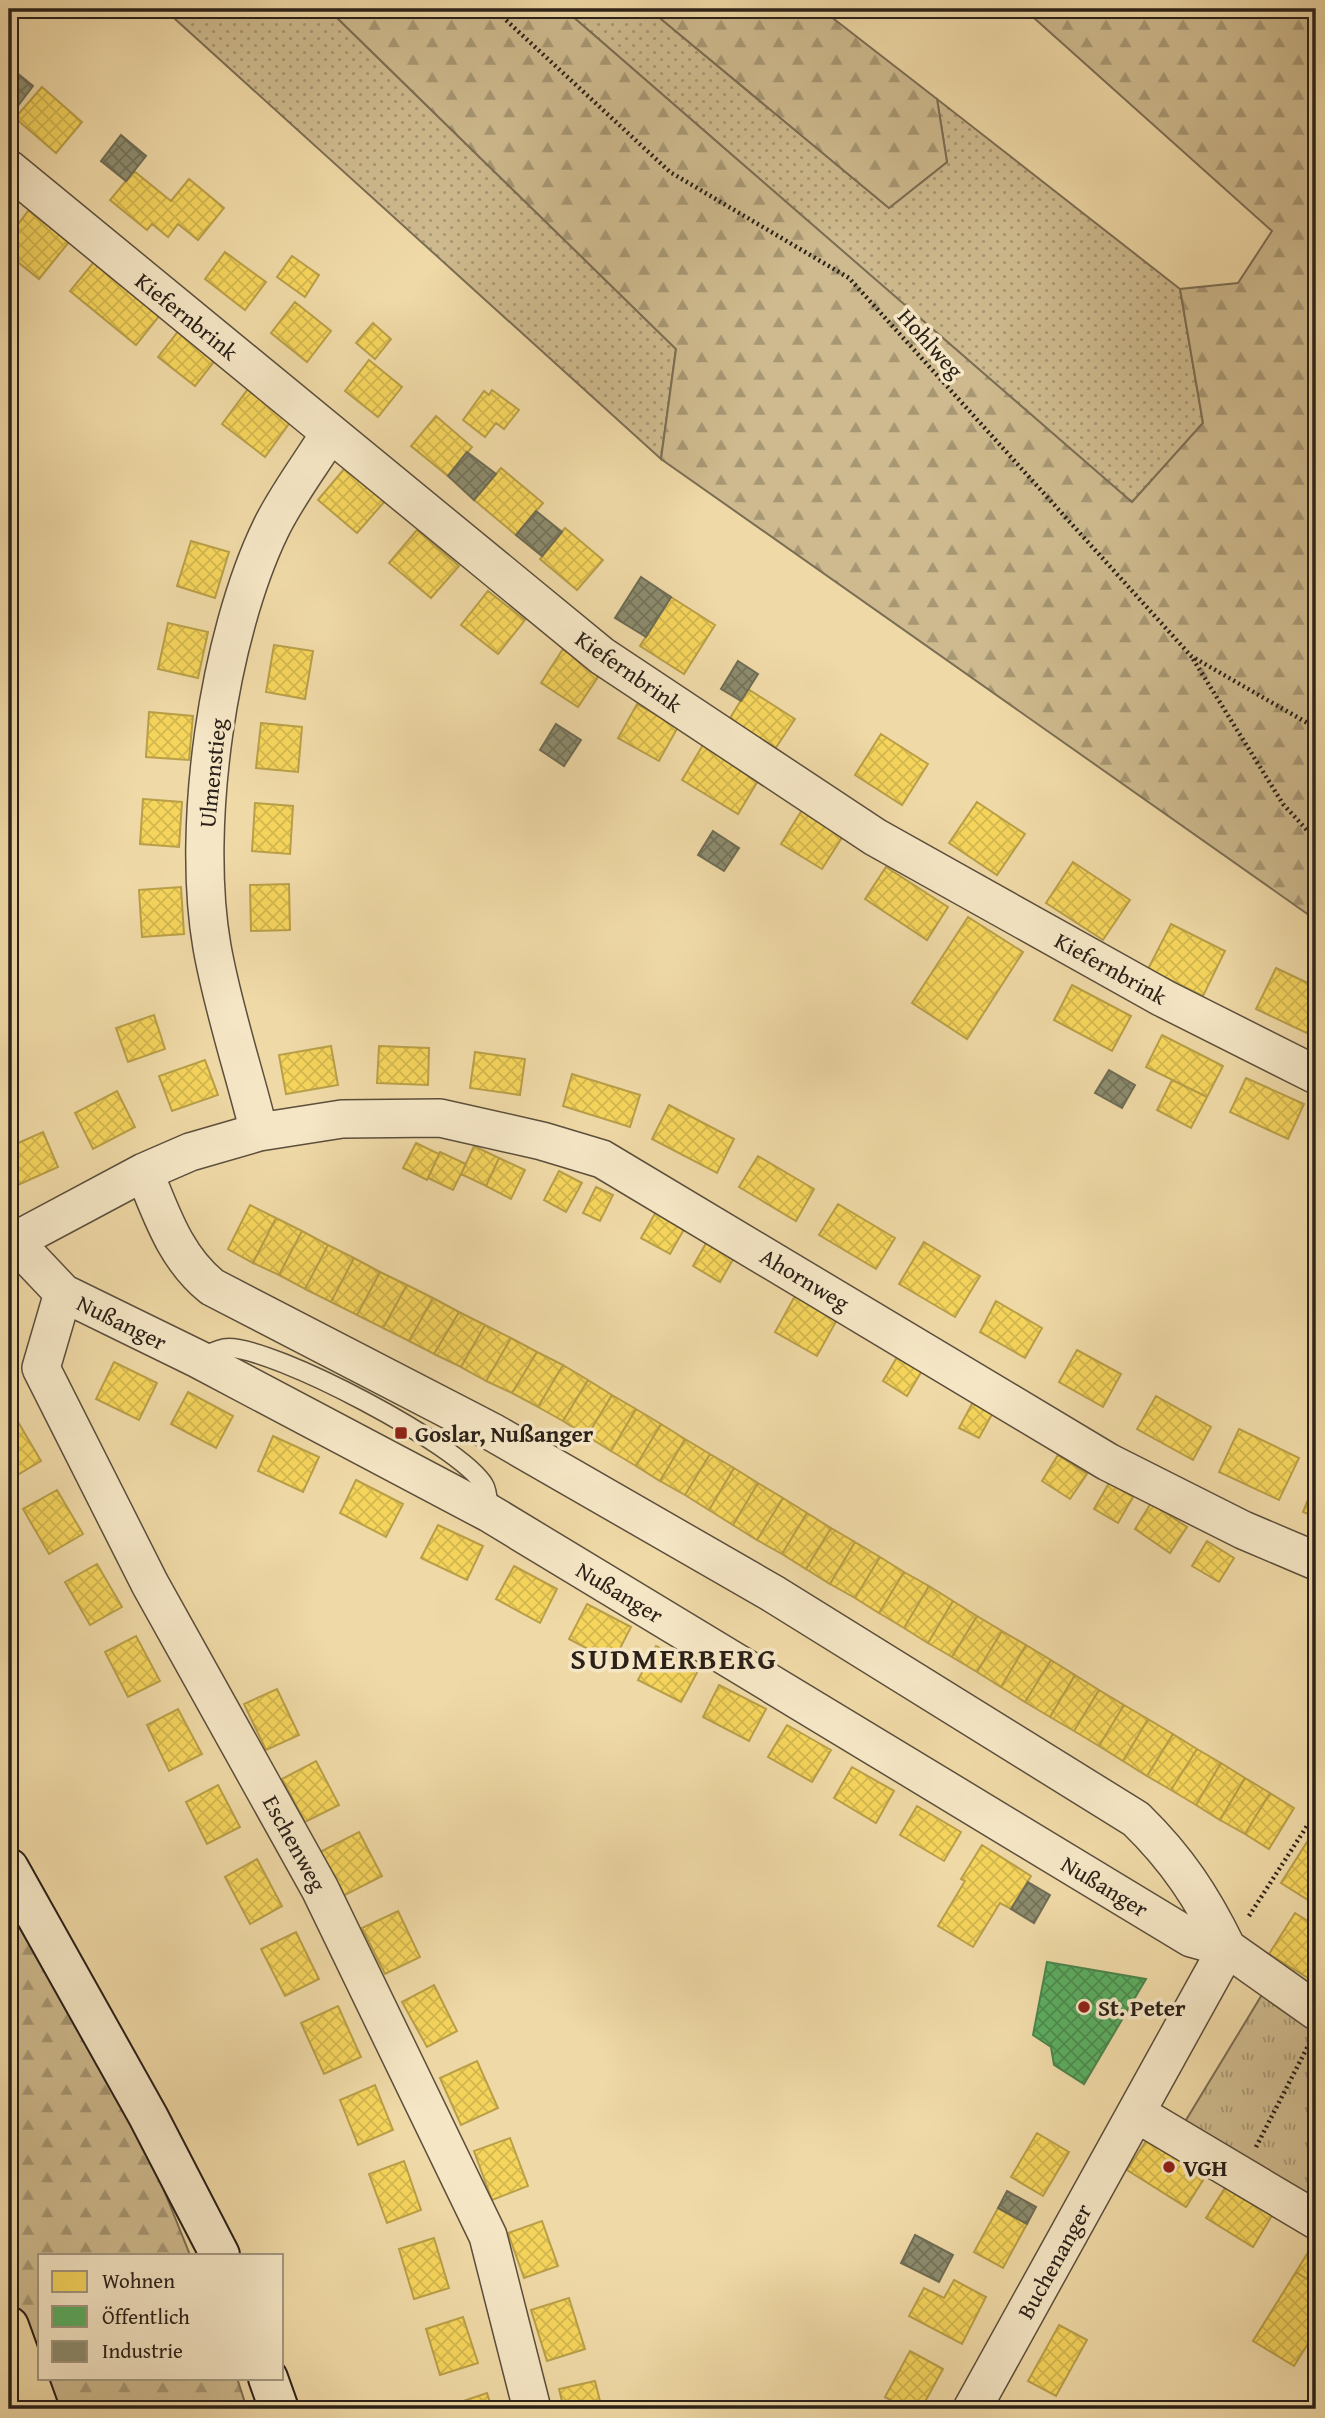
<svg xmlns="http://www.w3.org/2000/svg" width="1325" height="2418" viewBox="0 0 1325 2418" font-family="'Gentium Book Plus',serif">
  <defs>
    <pattern id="grass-dots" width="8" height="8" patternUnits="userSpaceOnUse" patternTransform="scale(1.75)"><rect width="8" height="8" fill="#ceba8e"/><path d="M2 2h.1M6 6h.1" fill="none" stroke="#a79773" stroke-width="1.8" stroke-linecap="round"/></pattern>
    <pattern id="forest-firs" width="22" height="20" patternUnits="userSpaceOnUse" patternTransform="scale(1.75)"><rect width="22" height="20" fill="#ceba8e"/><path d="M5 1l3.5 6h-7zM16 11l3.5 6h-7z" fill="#a79773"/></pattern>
    <pattern id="park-tufts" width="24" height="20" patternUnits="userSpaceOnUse" patternTransform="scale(1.75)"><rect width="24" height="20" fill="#ceba8e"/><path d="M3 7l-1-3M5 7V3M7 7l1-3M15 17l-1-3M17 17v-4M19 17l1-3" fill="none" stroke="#a79773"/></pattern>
    <pattern id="homes-cross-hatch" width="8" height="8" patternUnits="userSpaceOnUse" patternTransform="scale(1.75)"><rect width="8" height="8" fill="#f6d55c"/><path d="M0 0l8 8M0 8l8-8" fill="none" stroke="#d3b74f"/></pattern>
    <pattern id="public-cross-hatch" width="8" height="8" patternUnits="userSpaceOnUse" patternTransform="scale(1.75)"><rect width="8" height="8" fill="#5aae61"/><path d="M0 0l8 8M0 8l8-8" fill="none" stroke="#4b8d4f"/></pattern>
    <pattern id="industry-cross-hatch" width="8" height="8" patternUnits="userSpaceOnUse" patternTransform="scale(1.75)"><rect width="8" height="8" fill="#8c8c6e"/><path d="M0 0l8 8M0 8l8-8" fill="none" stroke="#73725a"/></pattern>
  </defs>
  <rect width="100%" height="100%" fill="#efd9a6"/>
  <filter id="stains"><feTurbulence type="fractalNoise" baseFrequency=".00286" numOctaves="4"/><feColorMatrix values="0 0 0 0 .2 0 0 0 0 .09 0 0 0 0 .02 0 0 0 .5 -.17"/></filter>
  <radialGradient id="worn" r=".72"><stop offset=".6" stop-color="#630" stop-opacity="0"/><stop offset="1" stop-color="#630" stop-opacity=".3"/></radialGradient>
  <path fill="url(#grass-dots)" stroke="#7c6e54" stroke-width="2" d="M164,9H328L676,349L661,459Z
    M564,9H649L889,208L947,162L937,99L1180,289L1203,423L1132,503Z"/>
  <path fill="url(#forest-firs)" stroke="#7c6e54" stroke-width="2" d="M328,9H564L1132,502L1203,423L1180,289L1238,283L1272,231L1024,9H1316V920L661,459L676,349Z
    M649,9H821L937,99L947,162L889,208Z
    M9,1904L157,2173L190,2255H40V2378H237L247,2409H50L9,2302Z"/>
  <path fill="url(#park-tufts)" stroke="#7c6e54" stroke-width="2" d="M1263,1993L1316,2026V2213L1180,2130Z"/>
  <path fill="url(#homes-cross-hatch)" stroke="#b99f48" stroke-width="2" d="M42,87L82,122L56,153L15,118Z
    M134,171L171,201L189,179L224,208L198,240L178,224L168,237L152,224L147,230L110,200Z
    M29,210L69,242L39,279L9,255V236Z
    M225,252L266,282L245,310L205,279Z
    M292,256L319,275L305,297L277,277Z
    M98,257L164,310L136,345L70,291Z
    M295,302L331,331L307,362L271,333Z
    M373,323L391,339L375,359L356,343Z
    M180,329L217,358L195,386L158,357Z
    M9,344L16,346L11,371H9Z
    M369,360L402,387L378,417L345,391Z
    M248,389L291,421L265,457L222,424Z
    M492,390L519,410L504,429L496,423L485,437L463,420L484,391L489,395Z
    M436,416L472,447L448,476L411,446Z
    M345,468L385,501L357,533L318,500Z
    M501,468L543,503L516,535L474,500Z
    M565,528L603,560L577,590L540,559Z
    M417,530L459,566L431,598L389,563Z
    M191,541L229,552L215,598L177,586Z
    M488,591L525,620L498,654L461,625Z
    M671,597L715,625L684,674L640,646Z
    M168,623L208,632L198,678L158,669Z
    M274,645L313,651L305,699L266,692Z
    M563,649L600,674L578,707L541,683Z
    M748,689L795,719L773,752L727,723Z
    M637,704L678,727L659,761L618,738Z
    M149,712L193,716L189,760L146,757Z
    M261,723L302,727L298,772L256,768Z
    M881,734L928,764L902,805L855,775Z
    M703,745L759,779L738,814L682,780Z
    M143,799L182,802L179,847L140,844Z
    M977,802L1025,834L997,875L949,843Z
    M255,803L293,806L290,854L252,851Z
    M802,810L843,836L822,869L781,844Z
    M1073,862L1130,900L1103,940L1046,903Z
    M886,867L948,907L927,940L865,899Z
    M289,884L290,930L251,931L250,885Z
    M181,887L184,934L142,937L139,890Z
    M968,917L1023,952L967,1039L912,1003Z
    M1171,924L1225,951L1203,996L1148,969Z
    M1276,968L1316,987L1315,1037L1256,1009Z
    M1072,985L1131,1016L1112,1051L1054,1020Z
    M154,1015L165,1049L128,1062L116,1028Z
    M1162,1035L1223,1066L1207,1097L1146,1067Z
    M331,1046L338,1085L286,1094L279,1055Z
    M379,1046L429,1048L428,1085L377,1083Z
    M475,1052L525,1059L520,1095L470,1088Z
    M205,1060L218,1095L172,1111L159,1076Z
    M572,1074L640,1095L630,1127L563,1106Z
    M1246,1078L1304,1104L1288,1139L1230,1112Z
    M1172,1080L1207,1097L1191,1128L1157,1110Z
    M117,1091L135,1127L93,1149L75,1113Z
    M669,1105L734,1139L717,1173L652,1139Z
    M43,1132L58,1167L18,1185L9,1164V1147Z
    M416,1143L439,1154L427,1180L403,1168Z
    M474,1146L499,1158L486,1186L461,1174Z
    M440,1152L466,1164L453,1190L428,1178Z
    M758,1156L814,1189L796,1221L739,1187Z
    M499,1158L525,1170L511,1199L486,1186Z
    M559,1171L582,1183L566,1212L544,1200Z
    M596,1187L613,1195L600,1221L583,1213Z
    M838,1204L895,1238L876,1269L819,1235Z
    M250,1205L276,1218L253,1263L228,1249Z
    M657,1210L686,1226L670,1254L641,1238Z
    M276,1218L302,1231L279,1275L253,1263Z
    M302,1231L328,1245L305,1289L279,1275Z
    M708,1240L735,1256L720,1282L693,1266Z
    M924,1242L980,1276L955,1317L899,1284Z
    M328,1245L354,1258L331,1302L305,1289Z
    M354,1258L380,1272L357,1315L331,1302Z
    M380,1272L407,1285L383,1328L357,1315Z
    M407,1285L433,1298L409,1341L383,1328Z
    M796,1294L838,1318L817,1356L775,1332Z
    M433,1298L459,1312L434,1354L409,1341Z
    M996,1301L1042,1328L1025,1358L980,1332Z
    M459,1312L485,1325L461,1367L434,1354Z
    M485,1325L511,1338L486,1381L461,1367Z
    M511,1338L537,1352L512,1393L486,1381Z
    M1077,1350L1121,1374L1103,1407L1059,1382Z
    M537,1352L563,1365L538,1407L512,1393Z
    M899,1354L923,1369L907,1396L883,1381Z
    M114,1362L157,1383L139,1420L96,1399Z
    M563,1365L588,1380L563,1421L538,1407Z
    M588,1380L612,1395L587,1436L563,1421Z
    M188,1392L233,1416L216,1448L171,1424Z
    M612,1395L636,1409L611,1451L587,1436Z
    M1156,1396L1211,1427L1193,1460L1137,1429Z
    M975,1398L995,1409L979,1438L959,1428Z
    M636,1409L661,1424L636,1466L611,1451Z
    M14,1415L41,1461L9,1480V1418Z
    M661,1424L685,1439L660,1481L636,1466Z
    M1239,1429L1299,1458L1279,1500L1219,1472Z
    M273,1436L319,1457L303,1492L258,1471Z
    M685,1439L710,1454L685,1495L660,1481Z
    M710,1454L734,1468L709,1510L685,1495Z
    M1058,1455L1087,1474L1070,1499L1042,1481Z
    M734,1468L758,1483L733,1525L709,1510Z
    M356,1480L403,1504L386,1537L340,1513Z
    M1316,1480V1517L1303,1512Z
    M758,1483L783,1498L757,1540L733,1525Z
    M1109,1483L1133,1497L1118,1523L1094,1509Z
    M57,1490L83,1534L49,1554L23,1509Z
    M783,1498L807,1513L782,1554L757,1540Z
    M1151,1503L1187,1527L1170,1553L1135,1529Z
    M807,1513L831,1528L806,1569L782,1554Z
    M438,1525L483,1546L467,1580L421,1558Z
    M831,1528L855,1542L830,1584L806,1569Z
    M1207,1541L1234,1558L1219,1582L1192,1566Z
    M855,1542L880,1557L855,1598L830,1584Z
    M880,1557L904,1572L879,1613L855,1598Z
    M97,1564L122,1607L90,1625L65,1582Z
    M514,1566L557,1589L540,1623L496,1599Z
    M904,1572L929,1586L904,1628L879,1613Z
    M929,1586L953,1601L928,1643L904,1628Z
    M953,1601L977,1616L952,1657L928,1643Z
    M587,1604L631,1627L613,1662L569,1639Z
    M977,1616L1002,1631L977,1672L952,1657Z
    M1002,1631L1026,1645L1001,1687L977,1672Z
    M136,1636L160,1681L128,1697L105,1652Z
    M1026,1645L1051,1660L1025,1702L1001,1687Z
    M656,1646L699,1669L681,1702L638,1680Z
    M1051,1660L1075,1675L1050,1717L1025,1702Z
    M1075,1675L1099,1690L1074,1731L1050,1717Z
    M719,1685L766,1709L749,1741L703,1717Z
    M277,1689L299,1735L266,1750L244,1704Z
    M1099,1690L1124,1705L1099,1746L1074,1731Z
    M1124,1705L1148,1719L1123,1761L1099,1746Z
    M178,1709L202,1754L169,1771L147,1725Z
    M1148,1719L1173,1734L1147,1776L1123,1761Z
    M787,1725L831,1750L812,1782L768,1757Z
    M1173,1734L1197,1749L1171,1790L1147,1776Z
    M1197,1749L1221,1763L1196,1805L1171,1790Z
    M316,1761L339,1805L305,1822L282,1779Z
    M1221,1763L1245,1778L1220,1820L1196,1805Z
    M852,1767L894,1791L876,1823L834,1798Z
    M1245,1778L1270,1793L1245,1834L1220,1820Z
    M218,1785L240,1827L207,1844L186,1802Z
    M1270,1793L1294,1808L1269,1849L1245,1834Z
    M917,1806L961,1832L944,1861L900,1835Z
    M359,1832L382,1876L343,1896L320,1852Z
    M1309,1839L1316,1844V1887L1308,1900L1281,1883Z
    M982,1845L1031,1876L1011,1909L1000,1903L973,1947L938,1926L965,1881L961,1879Z
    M257,1859L282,1906L250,1924L225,1877Z
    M398,1911L420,1957L385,1974L362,1928Z
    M1295,1913L1316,1926V1983L1269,1954Z
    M296,1932L319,1979L285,1996L261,1949Z
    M434,1985L457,2031L427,2047L402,2002Z
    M338,2006L361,2057L324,2074L301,2023Z
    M477,2061L498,2108L461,2125L440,2078Z
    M375,2085L393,2130L358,2145L340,2100Z
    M1154,2129L1212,2166L1186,2207L1127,2170Z
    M1037,2133L1069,2152L1043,2196L1011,2177Z
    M510,2138L528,2186L492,2200L474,2151Z
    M404,2161L421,2210L387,2223L369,2174Z
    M1230,2180L1276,2209L1253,2247L1206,2218Z
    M998,2208L1027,2224L1003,2268L974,2252Z
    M542,2221L558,2266L524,2278L508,2233Z
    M434,2238L449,2288L414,2299L399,2249Z
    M1316,2239V2285L1296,2272Z
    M1296,2272L1316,2285V2331L1294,2366L1253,2341Z
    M954,2280L986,2297L962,2344L909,2316L924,2288L944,2298Z
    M569,2298L585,2349L547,2361L531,2310Z
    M463,2317L478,2363L440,2375L426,2329Z
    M1059,2325L1087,2340L1056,2396L1028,2381Z
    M910,2351L943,2369L921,2409H907L885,2397Z
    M595,2381L602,2409H564L559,2389Z
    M487,2393L492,2409H453L451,2405Z"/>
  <path fill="url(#public-cross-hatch)" stroke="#4c844b" stroke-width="2" d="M1047,1962L1146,1979L1084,2084L1054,2065L1051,2047L1033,2035Z"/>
  <path fill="url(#industry-cross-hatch)" stroke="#6f6c54" stroke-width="2" d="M11,68L33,86L17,107L9,100Z
    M121,135L146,156L126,181L101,161Z
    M467,452L496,474L474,500L448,476Z
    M536,511L562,532L542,556L516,535Z
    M641,577L671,597L646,637L615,618Z
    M738,661L758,674L741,701L721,689Z
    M556,724L581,740L564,766L540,750Z
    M713,831L739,848L724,871L698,855Z
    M1109,1070L1135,1085L1122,1108L1095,1093Z
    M1028,1882L1050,1895L1034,1923L1011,1909Z
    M1007,2191L1036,2207L1027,2224L998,2208Z
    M915,2235L953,2255L939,2282L901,2263Z"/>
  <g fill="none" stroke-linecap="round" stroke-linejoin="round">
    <g stroke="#5c4f3c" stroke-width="21">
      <path id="lane" d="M198,1359C207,1355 219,1348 228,1348C273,1347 461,1445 484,1485C488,1491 488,1504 489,1511"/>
    </g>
    <g stroke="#5c4f3c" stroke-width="40">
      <path id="street" d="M9,169L602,656L875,837L1163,998L1316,1075
        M259,1132C244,1071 223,1009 212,947C191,827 218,637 271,528C287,495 311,464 330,433
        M144,1172C162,1215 175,1257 212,1287L494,1433L772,1593L1136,1819C1177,1859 1202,1897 1227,1948
        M9,1236L63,1293L198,1359L489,1513L1191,1938L1227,1948L1316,2011
        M9,1244L144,1172L190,1152L259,1132L342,1119L440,1118L542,1141L602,1159L1108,1462L1243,1530L1316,1561
        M63,1293L41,1368L150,1584L320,1889L488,2236L532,2409
        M1136,2113L1316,2220
        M972,2409L1227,1948"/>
    </g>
    <g stroke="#2b2119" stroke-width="42">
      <path id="secondary" d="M9,1868L148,2116L220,2255
        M268,2378L279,2409"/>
    </g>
    <g stroke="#2b2119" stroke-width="42">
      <path id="highway" d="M9,2326L39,2409"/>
    </g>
    <path stroke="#2b2119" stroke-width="4.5" stroke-dasharray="2 3.5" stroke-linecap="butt" d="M494,9L670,172L849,278L1191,656L1316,728
      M1193,659L1283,804L1316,840
      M1249,1916L1316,1812
      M1256,2147L1310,2042"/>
    <use href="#lane" stroke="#f5e6c5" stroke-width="18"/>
    <use href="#street" stroke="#f5e6c5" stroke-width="37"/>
    <use href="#secondary" stroke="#f5e6c5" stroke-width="38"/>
    <use href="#highway" stroke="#efd9a6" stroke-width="38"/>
  </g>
  <g fill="#8f2418" stroke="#f5e6c5" stroke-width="2.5">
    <rect x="394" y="1426" width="14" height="14" rx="3.5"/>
    <circle cx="1084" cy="2007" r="7"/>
    <circle cx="1169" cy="2167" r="7"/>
  </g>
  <g text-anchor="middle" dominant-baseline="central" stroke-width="7" stroke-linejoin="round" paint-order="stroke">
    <g font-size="23" fill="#2b2119" stroke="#f5e6c5">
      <text transform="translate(187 316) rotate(39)">Kiefernbrink</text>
      <text transform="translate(931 343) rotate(48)">Hohlweg</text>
      <text transform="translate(629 671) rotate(35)">Kiefernbrink</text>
      <text transform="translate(212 773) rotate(-84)">Ulmenstieg</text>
      <text transform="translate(1111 968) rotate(29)">Kiefernbrink</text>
      <text transform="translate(805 1279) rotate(31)">Ahornweg</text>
      <text transform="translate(122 1322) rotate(26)">Nußanger</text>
      <text transform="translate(620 1592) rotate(31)">Nußanger</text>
      <text transform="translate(295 1843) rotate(61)">Eschenweg</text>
      <text transform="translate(1105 1886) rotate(31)">Nußanger</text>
      <text transform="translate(1054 2261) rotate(-61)">Buchenanger</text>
    </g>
    <g font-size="23" font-weight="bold" fill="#2b2119" stroke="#f5e6c5" text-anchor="start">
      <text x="415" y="1433">Goslar, Nußanger</text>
      <text x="1098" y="2007">St. Peter</text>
      <text x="1183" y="2167">VGH</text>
    </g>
    <g font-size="30" font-weight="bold" letter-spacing="2" fill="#2b2119" stroke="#f5e6c5">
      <text x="674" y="1658">SUDMERBERG</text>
    </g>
  </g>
  <rect width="1325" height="2418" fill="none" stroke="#efd9a6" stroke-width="35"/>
  <rect x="10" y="10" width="1304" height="2397" fill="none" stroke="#2b2119" stroke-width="3.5"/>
  <rect x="18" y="18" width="1290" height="2383" fill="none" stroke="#2b2119" stroke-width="2"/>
  <rect x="38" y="2254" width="245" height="126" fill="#f5e6c5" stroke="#a49780" stroke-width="2"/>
  <rect x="52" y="2271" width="35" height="21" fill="#f6d55c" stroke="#a49780" stroke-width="2"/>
  <text x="102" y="2288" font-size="21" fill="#2b2119">Wohnen</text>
  <rect x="52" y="2306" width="35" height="21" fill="#5aae61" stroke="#a49780" stroke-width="2"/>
  <text x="102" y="2324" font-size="21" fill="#2b2119">Öffentlich</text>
  <rect x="52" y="2341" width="35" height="21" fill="#8c8c6e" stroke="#a49780" stroke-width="2"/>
  <text x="102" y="2358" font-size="21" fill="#2b2119">Industrie</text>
  <rect width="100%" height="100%" filter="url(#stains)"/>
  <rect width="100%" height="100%" fill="url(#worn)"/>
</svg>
